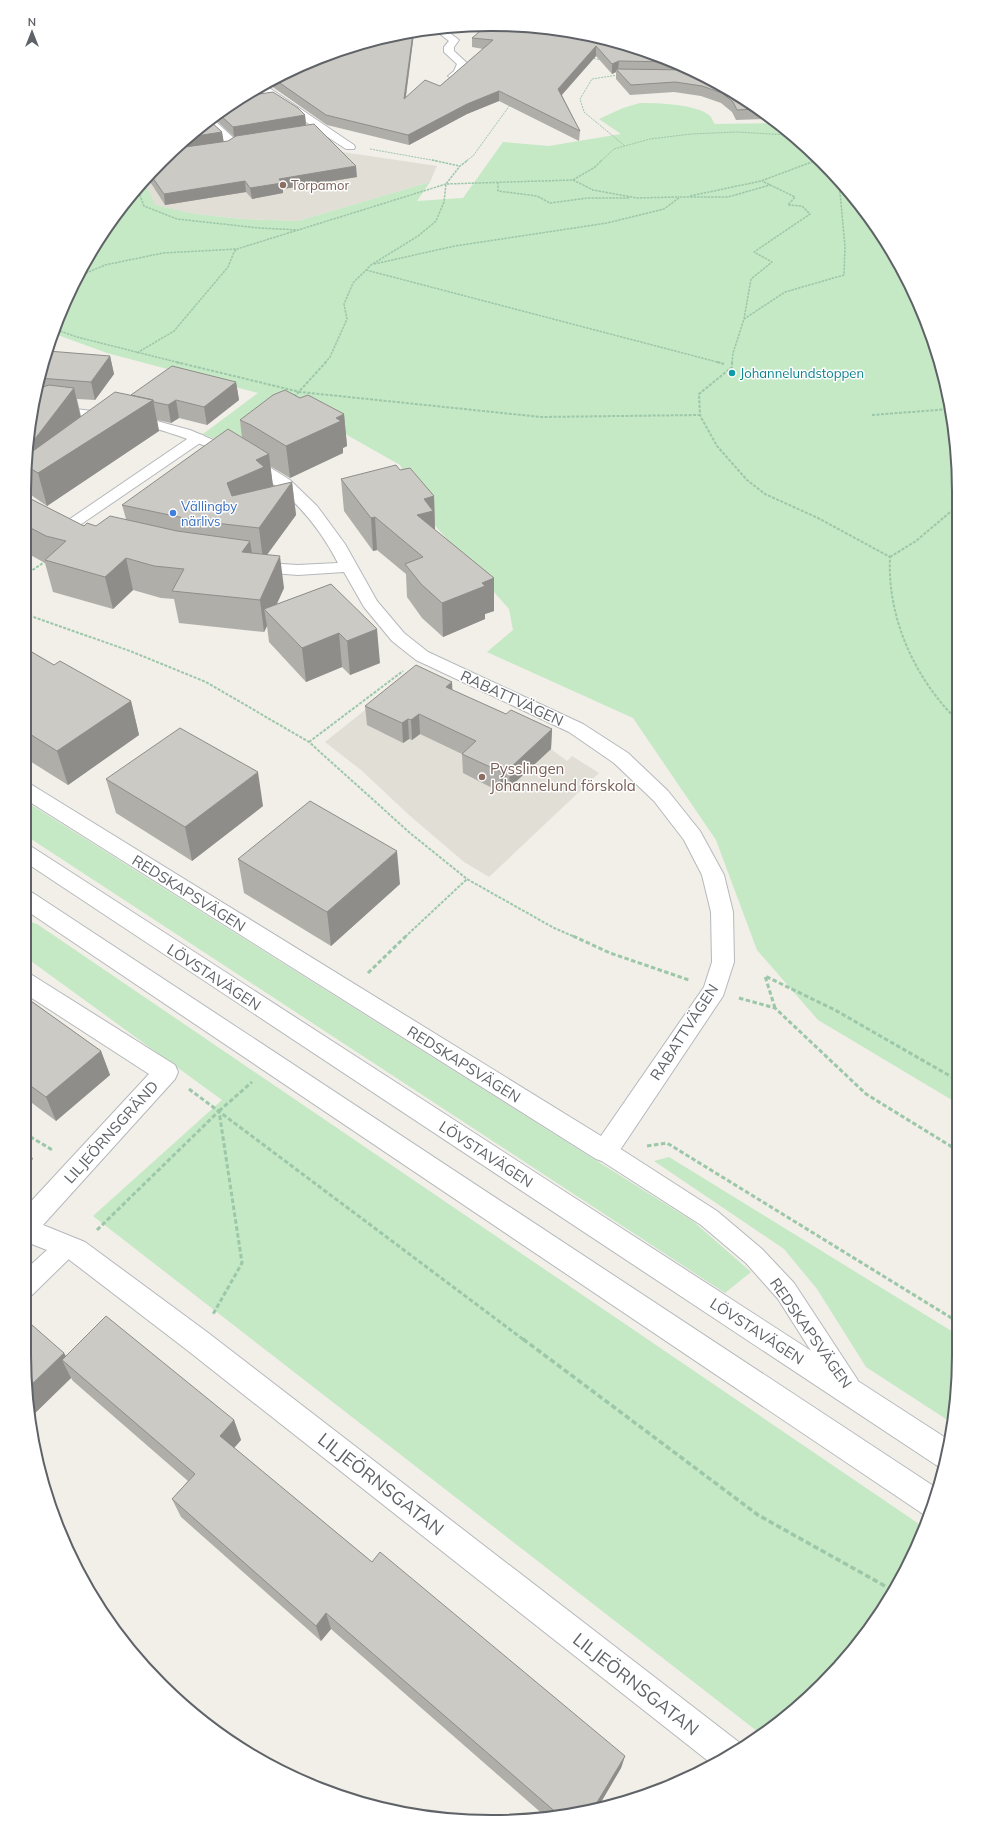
<svg xmlns="http://www.w3.org/2000/svg" width="983" height="1846" viewBox="0 0 983 1846" font-family="Mulish,sans-serif">
  <rect width="100%" height="100%" fill="#f1efe8"/>
  <path fill="#e1ded6" d="M329,150L437,166L430,182L298,221L242,219L195,214L154,205L144,180Z
    M395,686L510,730L551,749L567,761L572,756L599,773L489,877L464,862L409,815L361,770L325,742Z"/>
  <path fill="#c5e8c5" d="M640,103C656,103 698,104 710,116C712,118 713,122 715,124L773,123L822,161L880,232L934,341L955,431L957,1103L818,1020L757,950L716,840L633,718L487,652L513,630L509,609L431,521L400,465L303,410L239,449L203,434L258,393L107,353L55,334L87,258L144,180L155,205L195,214L242,219L298,221L430,182L417,201L463,198L503,142L549,146L621,134L599,119L623,108Z
    M25,801L694,1222L751,1272L725,1293L25,835Z
    M24,920L37,924L922,1526L896,1588L862,1639L800,1706L762,1735L93,1216L222,1100L24,956Z
    M669,1157L958,1335V1385L952,1423L866,1367L817,1289L784,1249L654,1161Z"/>
  <g fill="none" stroke-linecap="round" stroke-linejoin="round">
    <g stroke="#b5b8bc" stroke-width="2">
      <path id="service" d="M198,434L203,435L205,438L203,441L74,529H64L62,526L64,523L193,435Z
        M605,1142L613,1144L717,1211L762,1249L794,1283L857,1379L860,1387L857,1395L848,1399L839,1395L778,1299L746,1263L701,1225L597,1158L594,1151L597,1144Z
        M67,1236L75,1239L78,1246L75,1253L32,1295L24,1298V1271L59,1239Z"/>
    </g>
    <g stroke="#b5b8bc" stroke-width="2">
      <path id="minor" d="M439,29L446,30L459,40L454,47V51L467,63C464,70 461,77 453,79L448,76L454,71L457,64L444,52V47L449,41L440,34L424,31Z
        M267,84L268,87L354,145L355,147L354,149H346L320,132L289,136L285,135L284,133L285,131L312,126L259,90L258,89Z
        M212,118L238,142L237,144C224,148 213,131 205,123Z
        M34,404L142,417L190,430L255,458L290,480L317,506L345,544L377,601L404,633L428,652L583,724L628,753L668,791L700,831L724,875L733,912L734,962L723,996L614,1159L605,1162L596,1159L25,799V783L32,785L601,1136L704,987L712,962L711,912L702,875L684,840L654,801L614,763L569,732L416,660L392,641L364,607L344,572L298,575L246,571L244,567L246,563L252,562L298,565L338,563C306,501 262,469 198,443C180,436 160,429 140,425C105,419 69,417 34,412Z
        M24,972L32,975L175,1065L178,1072L175,1079L43,1225L85,1242L207,1332L740,1743L742,1748L712,1764L187,1350L67,1258L24,1241V1209L149,1074L24,993Z"/>
    </g>
    <g stroke="#b5b8bc" stroke-width="2">
      <path id="tertiary" d="M25,845L32,847L949,1440L944,1469L936,1465L25,862Z
        M25,891L33,893L938,1489L926,1516L24,909Z"/>
    </g>
    <path stroke="#9cc7a9" stroke-width="1" stroke-dasharray="2 1" stroke-linecap="butt" d="M591,58L602,60
      M618,75L592,79L580,99L584,112L625,146
      M370,149L437,161
      M466,161L473,156L510,105
      M601,161L614,149L650,139L691,134L737,132L788,135
      M814,161L820,159"/>
    <path stroke="#9cc7a9" stroke-width="1.5" stroke-dasharray="2.5 1" stroke-linecap="butt" d="M432,160L460,166
      M573,180L593,190L637,198L679,197
      M498,182V191L537,196L550,203L588,198H629
      M139,184L145,183
      M137,188L144,206L177,219L259,228L299,230
      M690,196L761,181L817,160
      M374,264L455,246L607,223L664,209L680,197H728L770,185
      M366,270L721,363
      M79,276L105,265L163,253L237,249L446,184L573,180L595,167L602,160
      M744,319L751,279L772,262L754,252L810,214L802,206L788,205L795,197L762,181
      M57,330L77,337L180,363
      M137,353L174,331L228,267L234,252L237,249
      M325,363L330,357L347,319L344,304L353,283L371,265L418,236L436,221L444,202L446,184L460,166L468,160
      M732,363L733,353L744,319L785,292L844,275L845,246L839,182"/>
    <path stroke="#9cc7a9" stroke-width="2" stroke-dasharray="3 1.5" stroke-linecap="butt" d="M176,362L300,392L541,417L700,415
      M717,362L724,364
      M732,362V367L699,394L700,415L703,421L717,446L747,480L765,494L818,518L890,557C887,617 914,677 956,719
      M294,397L326,362
      M872,415L950,409
      M890,557L916,541L955,508
      M25,575L46,561
      M25,614L130,651L206,682L309,742L410,833L467,879L554,928L575,937
      M309,742L403,671
      M405,937L467,879"/>
    <path stroke="#9cc7a9" stroke-width="3" stroke-dasharray="4.5 2.5" stroke-linecap="butt" d="M573,936L610,953L689,980
      M368,973L406,936
      M739,998L775,1008L866,1094L957,1150
      M775,1008L765,976L835,1010L957,1080
      M189,1089L524,1340
      M219,1111L252,1082
      M24,1133L54,1151
      M647,1146L667,1143L958,1322
      M97,1230L219,1111L242,1263L212,1316"/>
    <path stroke="#9cc7a9" stroke-width="3.5" stroke-dasharray="5.5 3" stroke-linecap="butt" d="M523,1339L758,1515L894,1591"/>
    <use href="#service" fill="#fff" fill-rule="evenodd"/>
    <use href="#minor" fill="#fff" fill-rule="evenodd"/>
    <use href="#tertiary" fill="#fff" fill-rule="evenodd"/>
  </g>
  <path fill="#afaea9" d="M414,33L406,97L440,86L483,49L472,47V38L642,49L725,87L767,118V119L736,120L732,112L721,103L701,96L674,92L630,95L616,79V72L612,74L596,56L562,95L580,131L579,141L499,101L467,114L409,145L327,125L267,83L285,72Z
    M262,86L263,93L305,115L306,125L357,177L283,189V193L252,199L246,192L165,205L147,177L207,121L222,132L223,142L228,141L234,137L213,117Z
    M110,356L114,374L95,400L77,399L81,416L131,395L236,382L239,400L207,425L179,418L171,423L157,420L159,431L47,506L28,493L29,498L84,526H96L126,519L122,505L242,438L240,420L300,398L344,414L347,446L343,448V453L290,478L270,466L273,486L269,488L292,482L296,515L267,555L284,588L277,604L331,584L380,663L350,675L342,667L306,682L269,642L267,626L264,632L179,623L174,599L161,598L133,590L113,609L53,592L45,563L25,552V461L40,370Z
    M341,479L434,496L435,529H434L494,578V611L485,614V619L443,637L422,618L407,597L406,574L377,550L373,551L344,511Z
    M25,648L54,665L131,701L139,735L68,785L25,758Z
    M452,682V690L506,714L552,729L551,749L509,788L506,786L500,792L463,773L462,754L420,734L412,740L409,739L403,743L367,725L365,706Z
    M106,779L263,806L192,861L116,813Z
    M238,859L400,884L331,946L244,893Z
    M24,996L101,1051L110,1075L56,1121L24,1097Z
    M64,1353L66,1356L234,1420L241,1440L234,1448L372,1562L625,1756L621,1768L597,1809L546,1817L331,1629L321,1641L181,1517L172,1499L188,1481L73,1381L71,1378L30,1418L24,1354Z"/>
  <path fill="#8f8d8a" d="M413,33H414L404,109V99Z
    M596,46V56L558,99V89Z
    M619,61L618,70L616,69V72L612,74V64Z
    M262,86L263,94L243,98Z
    M499,91V101L467,114L409,145L408,135L467,104Z
    M305,115L306,126L234,137L233,127Z
    M222,132L224,143L175,150L189,137Z
    M356,166L357,177L283,189V193L252,199L250,188L279,179Z
    M245,181L246,192L165,205L164,194Z
    M110,356L114,374L95,400L91,382Z
    M236,382L239,400L207,425L204,407Z
    M74,388L81,419L153,400L159,431L47,506L38,473L34,471L28,448Z
    M176,400L179,418L171,423L168,405Z
    M344,414L347,446L343,448V453L290,478L286,446L336,418Z
    M269,454L273,486L267,489L232,516L227,483L256,460Z
    M292,482L296,515L263,560L259,528Z
    M25,483L34,515L25,520Z
    M434,496L435,529H434L417,515L424,499Z
    M375,517L377,550L373,551L371,518Z
    M250,541L255,572L242,552Z
    M280,556L284,588L271,616L264,609L267,626L264,632L260,600Z
    M126,558L133,590L113,609L105,577Z
    M494,578V611L485,614V619L443,637L442,603L482,583Z
    M377,629L380,663L350,675L347,641Z
    M339,633L342,667L306,682L302,648Z
    M452,682L453,702L446,687Z
    M131,701L139,735L68,785L57,751Z
    M419,714L420,734L412,740L411,720Z
    M408,719L409,739L403,743L402,723Z
    M552,729L551,749L509,788L510,768Z
    M506,767V786L500,792L501,772Z
    M258,772L263,806L192,861L185,827Z
    M397,851L400,884L331,946L327,912Z
    M101,1051L110,1075L56,1121L46,1097Z
    M30,1153L33,1159L24,1167V1158Z
    M64,1353L73,1370L62,1360L71,1378L30,1418L27,1389Z
    M234,1420L241,1440L227,1456L220,1436Z
    M326,1613L331,1629L321,1641L316,1626Z
    M625,1756L621,1768L597,1809H593Z"/>
  <path fill="#cccac5" stroke="#8f8d8a" d="M486,26L552,28L642,49L670,62L619,61L612,64L596,46L558,89L580,131L499,91L467,104L408,135L326,115L274,79L285,72L370,40L413,33L404,99L425,80L440,86L493,40L472,38Z
    M616,69L690,70L725,87L755,109L737,110L733,102L722,93L702,86L675,82L631,85Z
    M273,92L298,108L305,115L233,127L218,113L246,96Z
    M209,120L222,132L189,137L207,121Z
    M314,124L356,166L279,179L282,183L250,188L245,181L164,194L150,174L178,148L228,141L236,136Z
    M48,351L110,356L91,382L39,378L40,370Z
    M172,366L236,382L204,407L176,400L168,405L154,402L153,400L131,395Z
    M49,385L74,388L28,448L27,447L37,389Z
    M285,390L300,398L308,395L344,414L336,418L341,421L286,446L251,425L240,420L273,395Z
    M115,392L153,400L38,473L25,465L26,456Z
    M228,429L269,454L256,460L264,467L227,483L232,496L292,482L259,528L198,521L122,505Z
    M396,465L400,470L410,468L434,496L424,499L433,511L417,515L494,578L482,583L485,586L442,603L421,584L405,564L423,557L375,517L371,518L341,479Z
    M25,496L84,526L87,523L96,526L110,516L177,531L250,541L242,552L280,556L260,600L172,591L184,569L154,566L126,558L105,577L45,560L66,541L46,536L25,525Z
    M331,584L377,629L347,641L339,633L302,648L264,609Z
    M25,648L54,665L60,661L131,701L57,751L25,731Z
    M416,665L452,682L446,687L506,714L511,710L552,729L510,768L506,767L501,772L462,754L476,741L419,714L411,720L408,719L402,723L365,706Z
    M180,728L258,772L185,827L106,779Z
    M310,801L397,851L327,912L238,859Z
    M24,996L101,1051L46,1097L24,1081Z
    M24,1148L30,1153L24,1158Z
    M106,1316L234,1420L220,1436L372,1562L380,1552L625,1756L593,1809L559,1815L326,1613L316,1626L172,1499L195,1474L62,1360Z
    M24,1318L64,1353L27,1389L24,1354Z"/>
  <g fill="#8d6e63" stroke="#fff" stroke-width="1.5">
    <circle cx="283" cy="185" r="4"/>
    <circle cx="482" cy="777" r="4"/>
  </g>
  <circle fill="#0f9aa8" stroke="#fff" stroke-width="1.5" cx="732" cy="373" r="4"/>
  <circle fill="#3f7fe0" stroke="#fff" stroke-width="1.5" cx="173" cy="513" r="4"/>
  <g text-anchor="middle" dominant-baseline="central" stroke-width="3" stroke-linejoin="round" paint-order="stroke">
    <g font-size="13" fill="#785e54" stroke="#fff" text-anchor="start">
      <text x="291" y="185">Torpamor</text>
    </g>
    <g font-size="13" fill="#0d838f" stroke="#fff" text-anchor="start">
      <text x="740" y="373">Johannelundstoppen</text>
    </g>
    <g font-size="13" fill="#366cbe" stroke="#fff" text-anchor="start">
      <text x="181" y="506">Vällingby<tspan x="181" dy="15">närlivs</tspan></text>
    </g>
    <g font-size="15" fill="#5f6368" stroke="#fff">
      <text transform="translate(512 698) rotate(25)">RABATTVÄGEN</text>
      <text transform="translate(189 893) rotate(32)">REDSKAPSVÄGEN</text>
      <text transform="translate(214 977) rotate(33)">LÖVSTAVÄGEN</text>
      <text transform="translate(684 1032) rotate(-57)">RABATTVÄGEN</text>
      <text transform="translate(464 1064) rotate(32)">REDSKAPSVÄGEN</text>
      <text transform="translate(111 1132) rotate(-48)">LILJEÖRNSGRÄND</text>
      <text transform="translate(486 1154) rotate(33)">LÖVSTAVÄGEN</text>
      <text transform="translate(757 1331) rotate(33)">LÖVSTAVÄGEN</text>
      <text transform="translate(811 1333) rotate(55)">REDSKAPSVÄGEN</text>
    </g>
    <g font-size="15" fill="#785e54" stroke="#fff" text-anchor="start">
      <text x="490" y="768">Pysslingen<tspan x="490" dy="17">Johannelund förskola</tspan></text>
    </g>
    <g font-size="18" fill="#5f6368" stroke="#fff">
      <text transform="translate(381 1484) rotate(38)">LILJEÖRNSGATAN</text>
      <text transform="translate(636 1684) rotate(38)">LILJEÖRNSGATAN</text>
    </g>
  </g>
  <path d="M0 0H983V1846H0ZM491 31H492A460 460 0 0 1 952 491V1355A460 460 0 0 1 492 1815H491A460 460 0 0 1 31 1355V491A460 460 0 0 1 491 31Z" fill="#fff" fill-rule="evenodd"/>
  <path fill="none" stroke="#5f6368" stroke-width="2" d="M491 31H492A460 460 0 0 1 952 491V1355A460 460 0 0 1 492 1815H491A460 460 0 0 1 31 1355V491A460 460 0 0 1 491 31Z"/>
  <g transform="translate(32 32)" stroke="#ffffff" stroke-width="3" paint-order="stroke">
  <path d="M0-3L7 15L0 10L-7 15Z" fill="#5f6368"/>
  <text y="-6" font-size="11" font-weight="bold" text-anchor="middle" fill="#5f6368">N</text>
  </g>
</svg>
